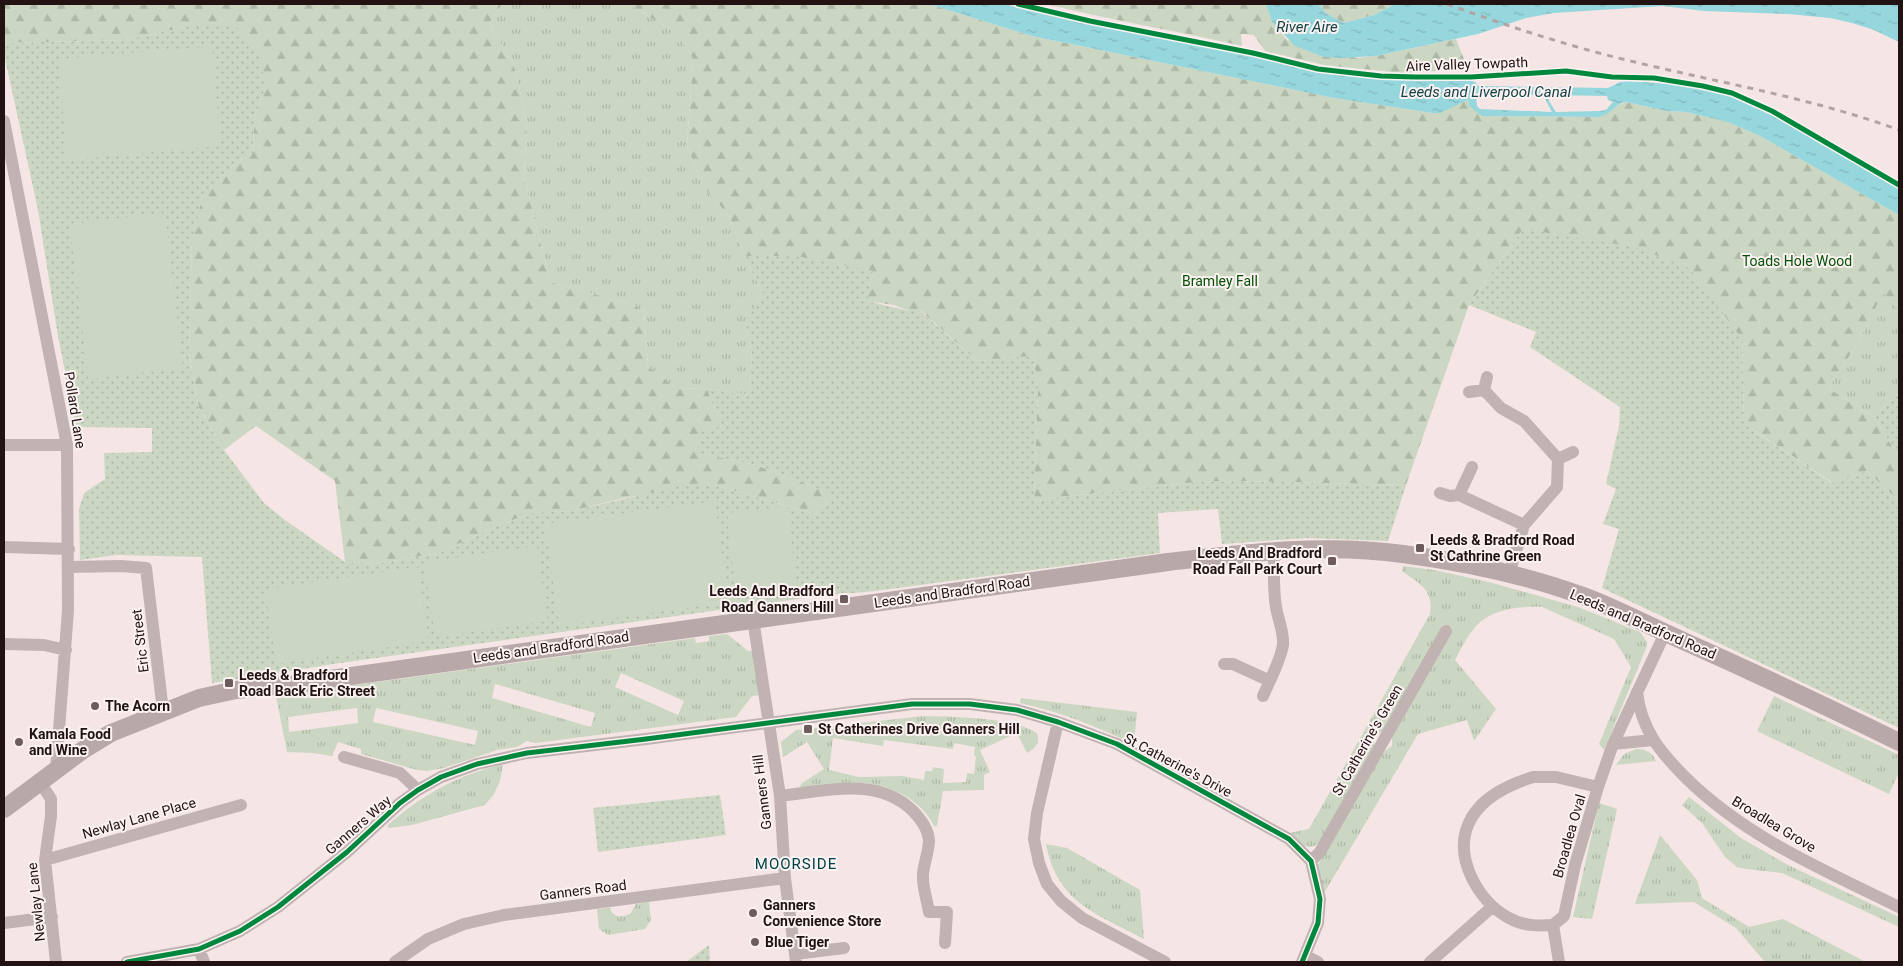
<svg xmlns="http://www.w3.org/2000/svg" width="1903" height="966" viewBox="0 0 1903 966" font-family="Roboto,sans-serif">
  <defs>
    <pattern id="grass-tufts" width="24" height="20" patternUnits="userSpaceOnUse" patternTransform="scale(1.25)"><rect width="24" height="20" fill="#cbd7c2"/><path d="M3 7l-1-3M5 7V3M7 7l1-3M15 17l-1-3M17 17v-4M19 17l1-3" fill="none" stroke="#aeb8a6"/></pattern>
    <pattern id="forest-firs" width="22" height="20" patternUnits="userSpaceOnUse" patternTransform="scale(1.25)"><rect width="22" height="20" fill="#cbd7c2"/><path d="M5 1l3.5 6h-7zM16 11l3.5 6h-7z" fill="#aeb8a6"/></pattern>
    <pattern id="park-dots" width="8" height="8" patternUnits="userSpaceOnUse" patternTransform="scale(1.25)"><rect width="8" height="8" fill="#cbd7c2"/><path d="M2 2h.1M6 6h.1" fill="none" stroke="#aeb8a6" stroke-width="1.8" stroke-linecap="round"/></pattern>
    <pattern id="water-ripples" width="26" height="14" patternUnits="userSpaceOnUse" patternTransform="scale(1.25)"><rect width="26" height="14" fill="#96d7dd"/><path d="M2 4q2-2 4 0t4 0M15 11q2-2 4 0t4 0" fill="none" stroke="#81b8bd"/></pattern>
  </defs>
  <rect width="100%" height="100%" fill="#f5e6e5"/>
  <path fill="url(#grass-tufts)" fill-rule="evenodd" d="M502,4H628L678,34L693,59L687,145L702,185L729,216L744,256L763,293L745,323L752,348L750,395L707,389L676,388L648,366L644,312L637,306L550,282L524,177L527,120L514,66L489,24Z
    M1883,292L1899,310V393L1874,417L1828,388L1858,343Z
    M1403,566L1434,570L1489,582L1578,607L1640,632L1647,642V646L1604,750L1599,744L1631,667L1614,639L1542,607C1521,606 1491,609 1476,626C1467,636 1461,649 1455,660L1496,709L1474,741L1467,720L1418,734L1323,895L1318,865L1382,753L1392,746V734L1452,629L1443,625L1385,732C1375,732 1373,740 1374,749L1318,844C1305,852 1298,841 1289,833L1309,829L1430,614C1434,589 1419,584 1402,571Z
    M727,634L748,651H754L760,695L752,696L736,717L536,743L527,741L517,747L497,750L444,768L427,771L417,770L361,754V749L338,742L332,756L313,753L287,752L276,696L695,638L696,643L709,641V636ZM621,673L684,701L678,715L615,687ZM495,684L595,713L591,727L492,698ZM357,708L358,723L289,732L288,717ZM376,708L478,731L475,745L373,722Z
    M1774,696L1899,755V772L1889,794L1757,731Z
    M1021,698L1137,712L1134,745C1097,726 1060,712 1020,703Z
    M924,716C954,717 1012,717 1037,733C1040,743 1036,748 1027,753L1017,733L980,750L990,772L984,775V790L943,791L937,826H934C921,799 889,784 861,783C840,782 819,786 799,788L802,783L824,769L807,742L783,757L781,742L796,730ZM833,738L883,746L884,740L953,749L954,743L975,747L974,756H976L974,774L967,773L966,782L943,783L944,769L933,767L932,771H925L924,780L903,776L859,777L829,770Z
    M1636,749C1646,749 1652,752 1656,761L1616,765L1624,754Z
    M503,764L500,781L494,794L485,805L412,825L389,828L387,826C421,795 458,775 503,764Z
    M1689,797L1741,838L1788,865L1899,917V927L1782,873L1746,869L1737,867L1725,857L1702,823L1682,805Z
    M1599,803L1617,809L1592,919L1573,917Z
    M1660,835L1697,880L1702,898L1749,927L1783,919L1866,962H1765L1736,928L1694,902L1635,904Z
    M1046,844L1067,848L1140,890L1144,939C1097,914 1057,903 1046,844Z
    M649,902L651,920L645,929L608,935L599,929L597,909L610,908C613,918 623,918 631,913L636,904Z"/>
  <path fill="url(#forest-firs)" d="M4,4H502L489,24L514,66L527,120L524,177L550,282L637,306L644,312L648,366L676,388L707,389L722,426L700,433L699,453L756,465L833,494L815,514L714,485L628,497L572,511L532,513L502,524L439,553L375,564L345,562L335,481L256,426L224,450L199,408L189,353L192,238L203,192L235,164L253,153L254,120L266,86L204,23L126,40L4,43Z
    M628,4H929L1032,36L1334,98L1433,113L1468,100L1482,116L1599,117C1607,113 1620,103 1626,102L1667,111L1686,112L1728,122L1760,136L1899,215V310L1883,293L1858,343L1828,388L1874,417L1899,457V501L1867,471L1833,483L1744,424L1742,339L1523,229L1469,305L1406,485L1241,481L1197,482L1034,500L1038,387L1033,356L977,361L921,311H909L894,305L866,301L873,272L795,256H744L729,216L702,185L687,145L693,59L678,34Z
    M1046,4H1266L1272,22L1287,40L1357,58L1376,56L1456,39L1468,69L1402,73L1324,65L1265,51L1254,35L1241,34L1242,46C1177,31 1111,20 1046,4Z
    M1318,4H1395L1374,15L1344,23L1327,14Z"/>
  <path fill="url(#park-dots)" d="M203,23L238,28L258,55L266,86L254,120L253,153L235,164L204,192L192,238L189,354L199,408L224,450L264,503L285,520L345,562L375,564L439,553L502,524L532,513L572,511L683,485H714L815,514L832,494L756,465L698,453L699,433L722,426L707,389L750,395L752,348L745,323L763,293L744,256H795L873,271L867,301L909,311H920L977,361L1033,356L1038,387L1034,500L1197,482L1241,481L1406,485L1388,541L1307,538L1222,544L1218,509L1158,513L1160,553L875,591L812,597L340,663L212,683L202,557L116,555L80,560L79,509L84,493L105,479L104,453L152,452V428L76,427L58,336L38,210L4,54V43L126,40Z
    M1523,229L1635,247L1689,268L1742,339L1744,424L1832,483L1867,471L1899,501V728L1602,588L1619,529L1603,524L1616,489L1606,484L1619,426L1620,407L1530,347L1536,332L1469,305Z
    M1899,393V457L1874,417Z
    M720,795L726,835L598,852L593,808Z
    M709,945L710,962H686Z"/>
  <path fill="#cbd7c2" d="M212,46L221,146L67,160L58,59Z
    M165,213L183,368L88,379L70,224Z
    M715,501L729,602L559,626L545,524Z
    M788,506L797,590L736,597L727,513Z
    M537,546L548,621L435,637L424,562Z
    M418,567L429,641L276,664L265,589Z"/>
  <path fill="url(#water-ripples)" fill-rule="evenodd" d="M929,4H1004L1076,21L1220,49L1329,74L1394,79L1473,81L1476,83L1478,86L1608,88L1620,82L1628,81L1686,85L1736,97L1776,116L1899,189V215L1760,136L1728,122L1686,112L1667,111L1626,102C1616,103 1610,115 1599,117L1482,116L1469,106L1468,100L1440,113H1433L1334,98L1032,36ZM1485,94L1543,95L1552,112L1480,109L1477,106L1476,96ZM1547,95L1607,96L1608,100L1613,102L1606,110L1600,111L1556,112L1549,101Z
    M1266,4H1318L1327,14L1344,23L1374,15L1395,4H1899V42L1874,30L1852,23L1830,18L1788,14L1704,11L1663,6L1554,13L1526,18L1478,34L1376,56L1341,58L1324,57L1295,46L1272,22Z"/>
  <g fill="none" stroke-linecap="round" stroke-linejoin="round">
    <path stroke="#c0b3b2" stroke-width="12" d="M4,121L67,445L68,610L56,770
      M1484,390L1501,408L1524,421L1558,459L1557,487L1524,525L1509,574
      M1469,392L1484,390L1487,377
      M4,445H67
      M1558,459L1573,452
      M1472,467L1459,495L1524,525
      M1440,493L1450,496L1459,495
      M4,547L69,549
      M68,567L121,566L146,568L163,711
      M753,619L780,796L785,878L796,962
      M4,644L44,645L66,650
      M1224,664H1233L1270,681
      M1637,692C1641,729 1660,752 1686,778C1747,838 1824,870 1899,907
      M1263,696C1270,680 1280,662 1283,645C1284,631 1278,620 1276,607C1273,589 1274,570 1274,551
      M1058,722L1037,813L1034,839L1039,863L1047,884L1061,901L1082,918L1165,962
      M1613,744L1653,740
      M344,757L400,773L418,790
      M1533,777H1556L1598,787L1575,865L1564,916L1553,925C1538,926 1523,926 1509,918C1479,902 1454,859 1468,825C1479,798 1508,785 1533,777Z
      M40,782L51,799V816L45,860L56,962
      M1598,787L1613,744L1665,633
      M780,796C825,791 876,776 912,810C920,818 928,828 929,840C929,851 924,863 923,874C922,886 927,900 929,912H947L945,943
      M45,860L241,805
      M1311,861L1320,852L1446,631
      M4,923L52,917
      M1553,925L1559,962
      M199,949L204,962
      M795,954L844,948
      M1306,956L1318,962
      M127,962L199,949L240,931L278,907L347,852L400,803L418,790L441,777L477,764L527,753L646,739L912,704H970L1017,710L1058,722L1117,744L1289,839L1311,861L1320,899L1318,923L1302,962
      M395,962L428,939L464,924L504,915L785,878
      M1430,962L1492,907"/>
    <path stroke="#b8a9a8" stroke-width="18" d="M4,809L83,750L111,733L199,698L236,690L294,684L1168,562C1245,553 1325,543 1403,554C1463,562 1526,575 1583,596C1616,608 1647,625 1679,639C1753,672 1826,706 1899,742"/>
    <path stroke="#b1a5a4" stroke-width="3" stroke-dasharray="6 6" stroke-linecap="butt" d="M1447,4C1510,27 1574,48 1639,63C1726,84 1815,99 1899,130"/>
    <g stroke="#fcf2f2" stroke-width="8">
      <path id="cycleway" d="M1018,4L1090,21L1253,53L1318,69L1381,76L1415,77H1471L1566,71L1612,77L1654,78L1703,86L1732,93L1772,111L1899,185
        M127,962L199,949L240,931L278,907L347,852L400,803L418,790L441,777L477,764L527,753L646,739L912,704H970L1017,710L1058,722L1117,744L1289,839L1311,861L1320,899L1318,923L1302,962"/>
    </g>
    <use href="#cycleway" stroke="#00873e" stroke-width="5"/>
  </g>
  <g fill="#6c5c5c" stroke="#fcf2f2" stroke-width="2">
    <rect x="1415" y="543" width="10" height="10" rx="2.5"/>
    <rect x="1327" y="556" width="10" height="10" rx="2.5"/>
    <rect x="839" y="594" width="10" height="10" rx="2.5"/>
    <rect x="224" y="678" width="10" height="10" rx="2.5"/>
    <circle cx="95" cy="706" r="5"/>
    <rect x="803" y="724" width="10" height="10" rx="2.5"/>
    <circle cx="19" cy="742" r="5"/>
    <circle cx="753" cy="913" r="5"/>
    <circle cx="755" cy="942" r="5"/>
  </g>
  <g text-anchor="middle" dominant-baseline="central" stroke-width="4" stroke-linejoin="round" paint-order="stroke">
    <g font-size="14" fill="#221212" stroke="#fcf2f2">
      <text transform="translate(1467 64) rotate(-2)">Aire Valley Towpath</text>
      <text transform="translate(75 410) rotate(81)">Pollard Lane</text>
      <text transform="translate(952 592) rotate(-8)">Leeds and Bradford Road</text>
      <text transform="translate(1643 624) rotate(23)">Leeds and Bradford Road</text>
      <text transform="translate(140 641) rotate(-97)">Eric Street</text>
      <text transform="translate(551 647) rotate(-8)">Leeds and Bradford Road</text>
      <text transform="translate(1367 740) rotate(-60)">St Catherine's Green</text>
      <text transform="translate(1178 765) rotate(28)">St Catherine's Drive</text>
      <text transform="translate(762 792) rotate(-97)">Ganners Hill</text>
      <text transform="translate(139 818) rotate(-16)">Newlay Lane Place</text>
      <text transform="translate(1774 824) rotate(31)">Broadlea Grove</text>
      <text transform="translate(358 825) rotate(-41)">Ganners Way</text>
      <text transform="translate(1569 836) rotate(-74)">Broadlea Oval</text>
      <text transform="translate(583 890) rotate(-7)">Ganners Road</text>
      <text transform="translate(36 902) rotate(-96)">Newlay Lane</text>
    </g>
    <g font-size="14" fill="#035004" stroke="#fcf2f2">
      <text x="1797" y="261">Toads Hole Wood</text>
      <text x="1220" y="281">Bramley Fall</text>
    </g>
    <g font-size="14" font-weight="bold" fill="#221212" stroke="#fcf2f2" text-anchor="start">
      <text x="1430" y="540">Leeds &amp; Bradford Road<tspan x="1430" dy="16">St Cathrine Green</tspan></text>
      <text x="1322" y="553" text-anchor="end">Leeds And Bradford<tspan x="1322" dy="16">Road Fall Park Court</tspan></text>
      <text x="834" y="591" text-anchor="end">Leeds And Bradford<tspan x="834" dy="16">Road Ganners Hill</tspan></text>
      <text x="239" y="675">Leeds &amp; Bradford<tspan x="239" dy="16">Road Back Eric Street</tspan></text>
      <text x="105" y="706">The Acorn</text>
      <text x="818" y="729">St Catherines Drive Ganners Hill</text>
      <text x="29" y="734">Kamala Food<tspan x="29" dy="16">and Wine</tspan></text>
      <text x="763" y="905">Ganners<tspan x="763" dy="16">Convenience Store</tspan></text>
      <text x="765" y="942">Blue Tiger</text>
    </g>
    <g font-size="15" font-style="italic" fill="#144346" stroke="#fcf2f2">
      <text x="1307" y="27">River Aire</text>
      <text x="1486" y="92">Leeds and Liverpool Canal</text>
    </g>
    <g font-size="15" letter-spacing="1" fill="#004247" stroke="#fcf2f2">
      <text x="796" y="864">MOORSIDE</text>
    </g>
  </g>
  <rect width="1903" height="966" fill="none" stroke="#221212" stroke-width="10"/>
</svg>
